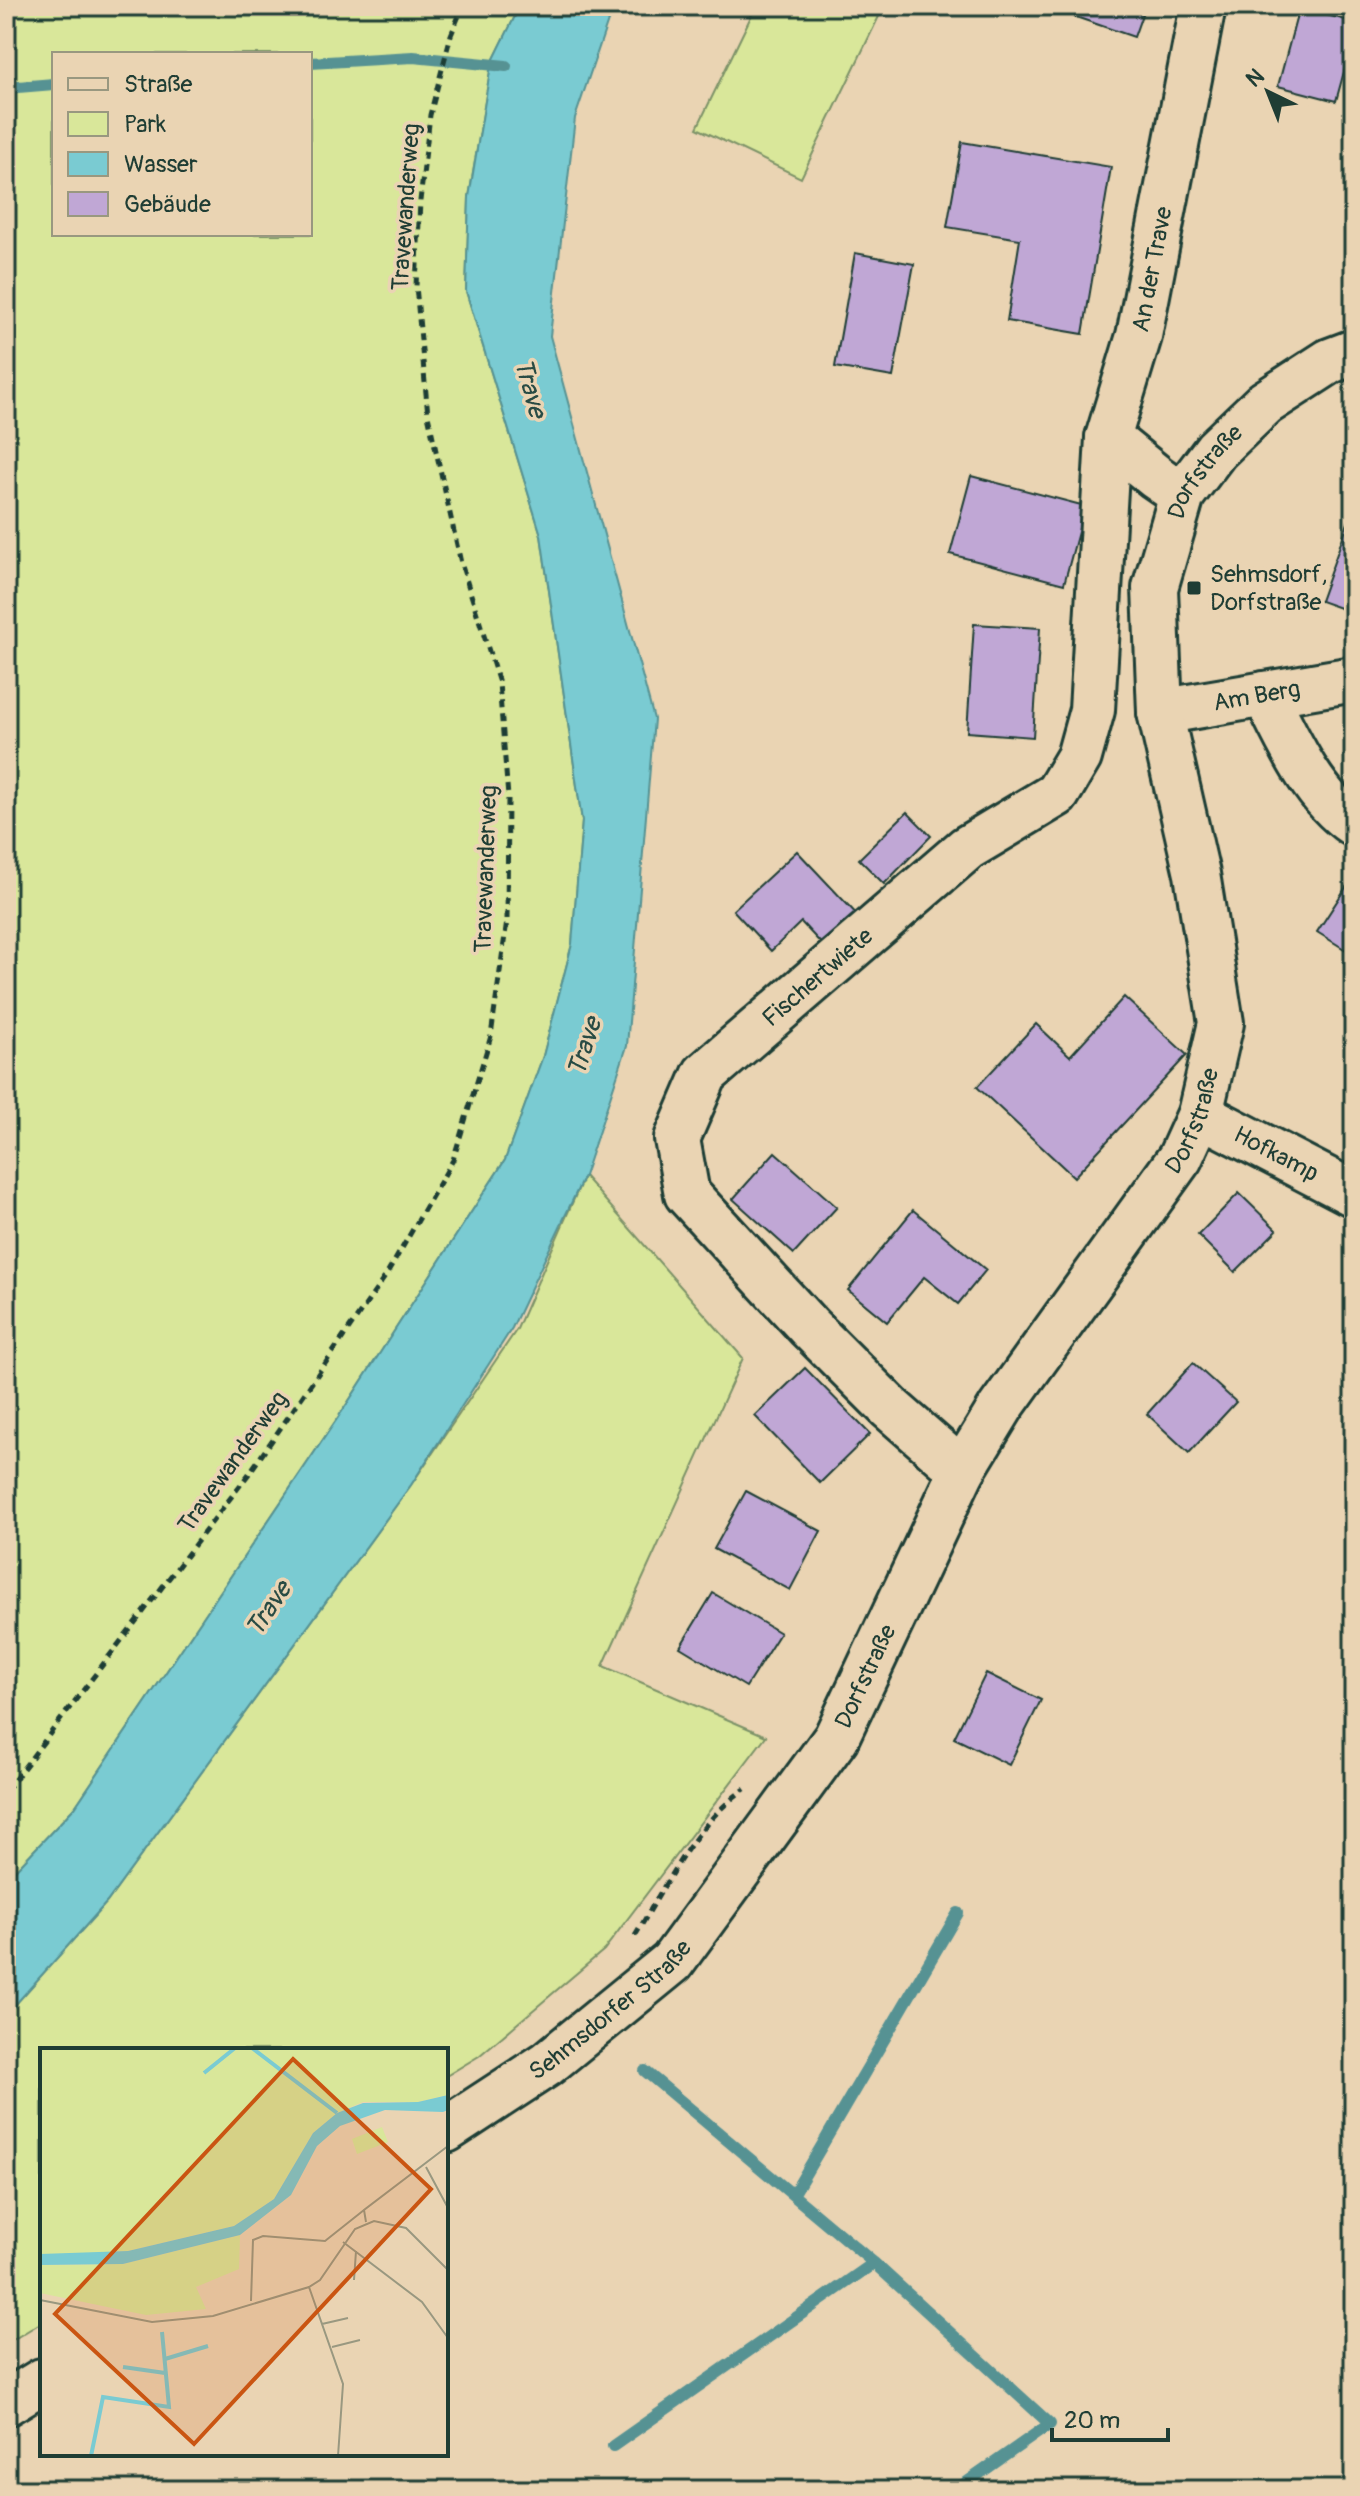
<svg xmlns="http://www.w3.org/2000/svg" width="1360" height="2496" viewBox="0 0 1360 2496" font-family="Pangolin,sans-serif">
  <rect width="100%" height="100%" fill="#ead4b3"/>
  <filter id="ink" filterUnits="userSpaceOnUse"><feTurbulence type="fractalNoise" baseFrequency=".0125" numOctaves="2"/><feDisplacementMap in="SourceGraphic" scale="16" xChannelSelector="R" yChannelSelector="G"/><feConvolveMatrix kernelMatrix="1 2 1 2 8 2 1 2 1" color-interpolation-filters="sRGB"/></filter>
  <g filter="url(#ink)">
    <path fill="#d9e79a" stroke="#7c9267" stroke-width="2" fill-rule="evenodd" d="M6,6H520L491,65L469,197L466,291L541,535L582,821L572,944L543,1056L505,1160L343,1410L75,1807L6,1880ZM54,54H310V234H54Z
      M756,6H884L801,178L697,128Z
      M584,1176L743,1358L603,1666L766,1736L604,1950L479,2056L446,2076V2050H42V2322L6,2344V2015L107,1902L411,1485L517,1329Z"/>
    <path fill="#7acbd2" stroke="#569293" stroke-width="2" d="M520,6H613L575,118L550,336L654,719L627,1046L584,1176L512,1328L411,1485L107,1902L6,2015V1880L75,1807L343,1410L505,1160L543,1056L572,944L582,821L541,535L466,291L469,197L491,65Z"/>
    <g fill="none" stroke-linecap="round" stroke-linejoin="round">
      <path stroke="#569293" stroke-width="12" d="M310,63L413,57L506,66
        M6,88L54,84
        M645,2071L874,2263L1050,2424L956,2490
        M793,2195L958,1913
        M613,2446L874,2263"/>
    </g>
    <path fill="#c0a7d5" stroke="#1f3d34" stroke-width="2" d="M1076,6H1145L1134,37L1073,16Z
      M1299,8L1354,22V35L1336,101L1278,86Z
      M962,142L1111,167L1083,334L1007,321L1020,239L947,227Z
      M855,253L914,264L893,377L835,367Z
      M971,476L1085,506L1064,584L950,554Z
      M1354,506V613L1320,601Z
      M974,624L1040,628L1033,737L967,732Z
      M907,812L931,836L884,884L859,859Z
      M797,851L862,920L829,952L801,922L771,951L733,910Z
      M1354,875V955L1317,932Z
      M1124,997L1187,1055L1074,1177L977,1087L1036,1024L1070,1056Z
      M775,1152L837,1207L794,1254L733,1199Z
      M1239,1193L1277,1230L1235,1272L1198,1235Z
      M913,1210L986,1270L958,1304L924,1277L887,1322L848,1290Z
      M1193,1363L1236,1402L1189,1453L1147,1414Z
      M805,1368L870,1434L820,1483L755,1416Z
      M746,1491L821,1531L790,1590L714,1549Z
      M713,1593L780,1633L746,1687L680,1647Z
      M986,1673L1041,1700L1009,1765L954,1738Z"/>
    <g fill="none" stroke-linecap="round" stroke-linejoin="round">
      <g stroke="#1f3d34" stroke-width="50">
        <g id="minor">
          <path id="s1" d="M1182,495L1156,477L1108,438L1139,336L1203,6"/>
          <path d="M1265,694C1287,738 1312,796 1354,824"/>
          <path id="s2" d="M1160,712L1354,679"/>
          <path id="s3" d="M1200,1114L1354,1194"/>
          <path id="s4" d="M962,1471L890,1408L809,1327L687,1194L677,1139L705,1074L967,848L1057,794L1079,757L1092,710L1108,438"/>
        </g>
      </g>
      <g stroke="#1f3d34" stroke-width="50">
        <g id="major">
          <path id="s5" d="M446,2130L547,2064L672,1962L836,1738L962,1471L1001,1407L1180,1158L1200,1114L1221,1023L1197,874L1160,712L1155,588L1182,495L1216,450L1265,403L1330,361L1354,352"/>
          <path d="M6,2403L42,2381"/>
        </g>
      </g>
      <path stroke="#1f3d34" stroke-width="5" stroke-dasharray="8 6" stroke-linecap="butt" d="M6,1791L248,1475L387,1274L453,1160L491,1036L507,921L508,797L499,683L461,563L428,415L416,286L420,201L430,115L451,35L463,6
        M635,1936C666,1885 695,1823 745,1789"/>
      <use href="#minor" stroke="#ead4b3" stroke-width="44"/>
      <use href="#major" stroke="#ead4b3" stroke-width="44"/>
    </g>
  </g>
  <rect fill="#1f3d34" stroke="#ead4b3" stroke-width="3" x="1186" y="580" width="16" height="16" rx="4"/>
  <g text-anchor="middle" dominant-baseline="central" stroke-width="7" stroke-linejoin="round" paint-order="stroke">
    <g font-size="24" fill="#1f3d34" stroke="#ead4b3">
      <text transform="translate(406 207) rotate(-86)">Travewanderweg</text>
      <text stroke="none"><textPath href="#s1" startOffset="268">An der Trave</textPath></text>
      <text stroke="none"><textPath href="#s5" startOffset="1948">Dorfstraße</textPath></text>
      <text stroke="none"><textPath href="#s2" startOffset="98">Am Berg</textPath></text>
      <text transform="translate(486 869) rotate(-88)">Travewanderweg</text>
      <text stroke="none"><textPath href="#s4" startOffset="666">Fischertwiete</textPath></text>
      <text stroke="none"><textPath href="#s5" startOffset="1276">Dorfstraße</textPath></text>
      <text stroke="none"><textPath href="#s3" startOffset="86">Hofkamp</textPath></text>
      <text transform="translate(233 1462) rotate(-54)">Travewanderweg</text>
      <text stroke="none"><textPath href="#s5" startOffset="628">Dorfstraße</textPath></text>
      <text stroke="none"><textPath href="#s5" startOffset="204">Sehmsdorfer Straße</textPath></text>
    </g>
    <g font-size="24" fill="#1f3d34" stroke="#ead4b3" text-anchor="start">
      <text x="1210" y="574">Sehmsdorf,<tspan x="1210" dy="28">Dorfstraße</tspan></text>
    </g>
    <g font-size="26" font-style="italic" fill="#284b44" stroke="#ead4b3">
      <text transform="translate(530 388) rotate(75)">Trave</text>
      <text transform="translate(585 1047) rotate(-72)">Trave</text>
      <text transform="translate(269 1609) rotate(-56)">Trave</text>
    </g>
  </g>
  <g transform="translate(40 2048)">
    <rect width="408" height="408" fill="#ead4b3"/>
    <path d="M0,0H408V47L378,54H323L297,65L273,85L234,151L194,178L88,203L10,208L0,206ZM342,79L348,94L317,106L312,91ZM200,187L199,221L156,239L166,261L106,267L0,245V217L83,216Z" fill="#d9e79a"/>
    <path d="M408,47V62L403,64L345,62L300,78L277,98L251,147L200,187L83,216L0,217V206L88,203L194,178L234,151L273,85L297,65L323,55L378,54Z" fill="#7acbd2"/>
    <path fill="none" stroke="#7acbd2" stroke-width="4" d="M212,0L297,65M164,25L195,0M125,311L168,298M83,319L125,325M51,408L63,349L129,359L122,284"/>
    <path fill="none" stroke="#999880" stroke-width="2" d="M386,119L408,160M326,174L324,162L408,98M303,194L382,254L408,290M314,232L316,203M269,239L303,336L298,408M0,252L112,274L173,268L269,239L280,232L315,181L334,173L366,180L408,222M211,253L213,192L223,188L285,193L324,162M282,276L308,270M292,299L320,292"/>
    <path fill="#ca5512" fill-opacity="0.15" stroke="#ca5512" stroke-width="4" d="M253,11L391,141L154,396L15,266Z"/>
    <rect width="408" height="408" fill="none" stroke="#1f3d34" stroke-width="4"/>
  </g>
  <rect width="1360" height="2496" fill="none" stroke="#ead4b3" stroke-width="32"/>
  <rect x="16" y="16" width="1328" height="2464" fill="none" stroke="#1f3d34" stroke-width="3" filter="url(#ink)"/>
  <rect x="52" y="52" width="260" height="184" fill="#ead4b3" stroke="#999880" stroke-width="2"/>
  <rect x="68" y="78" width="40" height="12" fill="#ead4b3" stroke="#999880" stroke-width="2"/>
  <text x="124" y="92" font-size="24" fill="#1f3d34">Straße</text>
  <rect x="68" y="112" width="40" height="24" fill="#d9e79a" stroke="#999880" stroke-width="2"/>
  <text x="124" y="132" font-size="24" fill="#1f3d34">Park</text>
  <rect x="68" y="152" width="40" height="24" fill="#7acbd2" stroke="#999880" stroke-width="2"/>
  <text x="124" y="172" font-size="24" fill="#1f3d34">Wasser</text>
  <rect x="68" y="192" width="40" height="24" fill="#c0a7d5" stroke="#999880" stroke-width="2"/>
  <text x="124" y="212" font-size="24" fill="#1f3d34">Gebäude</text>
  <g transform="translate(1268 92) rotate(317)" stroke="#ead4b3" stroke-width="6" paint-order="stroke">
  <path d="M0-6L14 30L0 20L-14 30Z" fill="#1f3d34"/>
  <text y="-12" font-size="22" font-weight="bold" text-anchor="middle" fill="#1f3d34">N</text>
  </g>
  <path d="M1052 2428v12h116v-12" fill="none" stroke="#1f3d34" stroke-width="4"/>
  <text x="1064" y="2428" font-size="24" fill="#1f3d34" stroke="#ead4b3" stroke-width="6" paint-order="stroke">20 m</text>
</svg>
